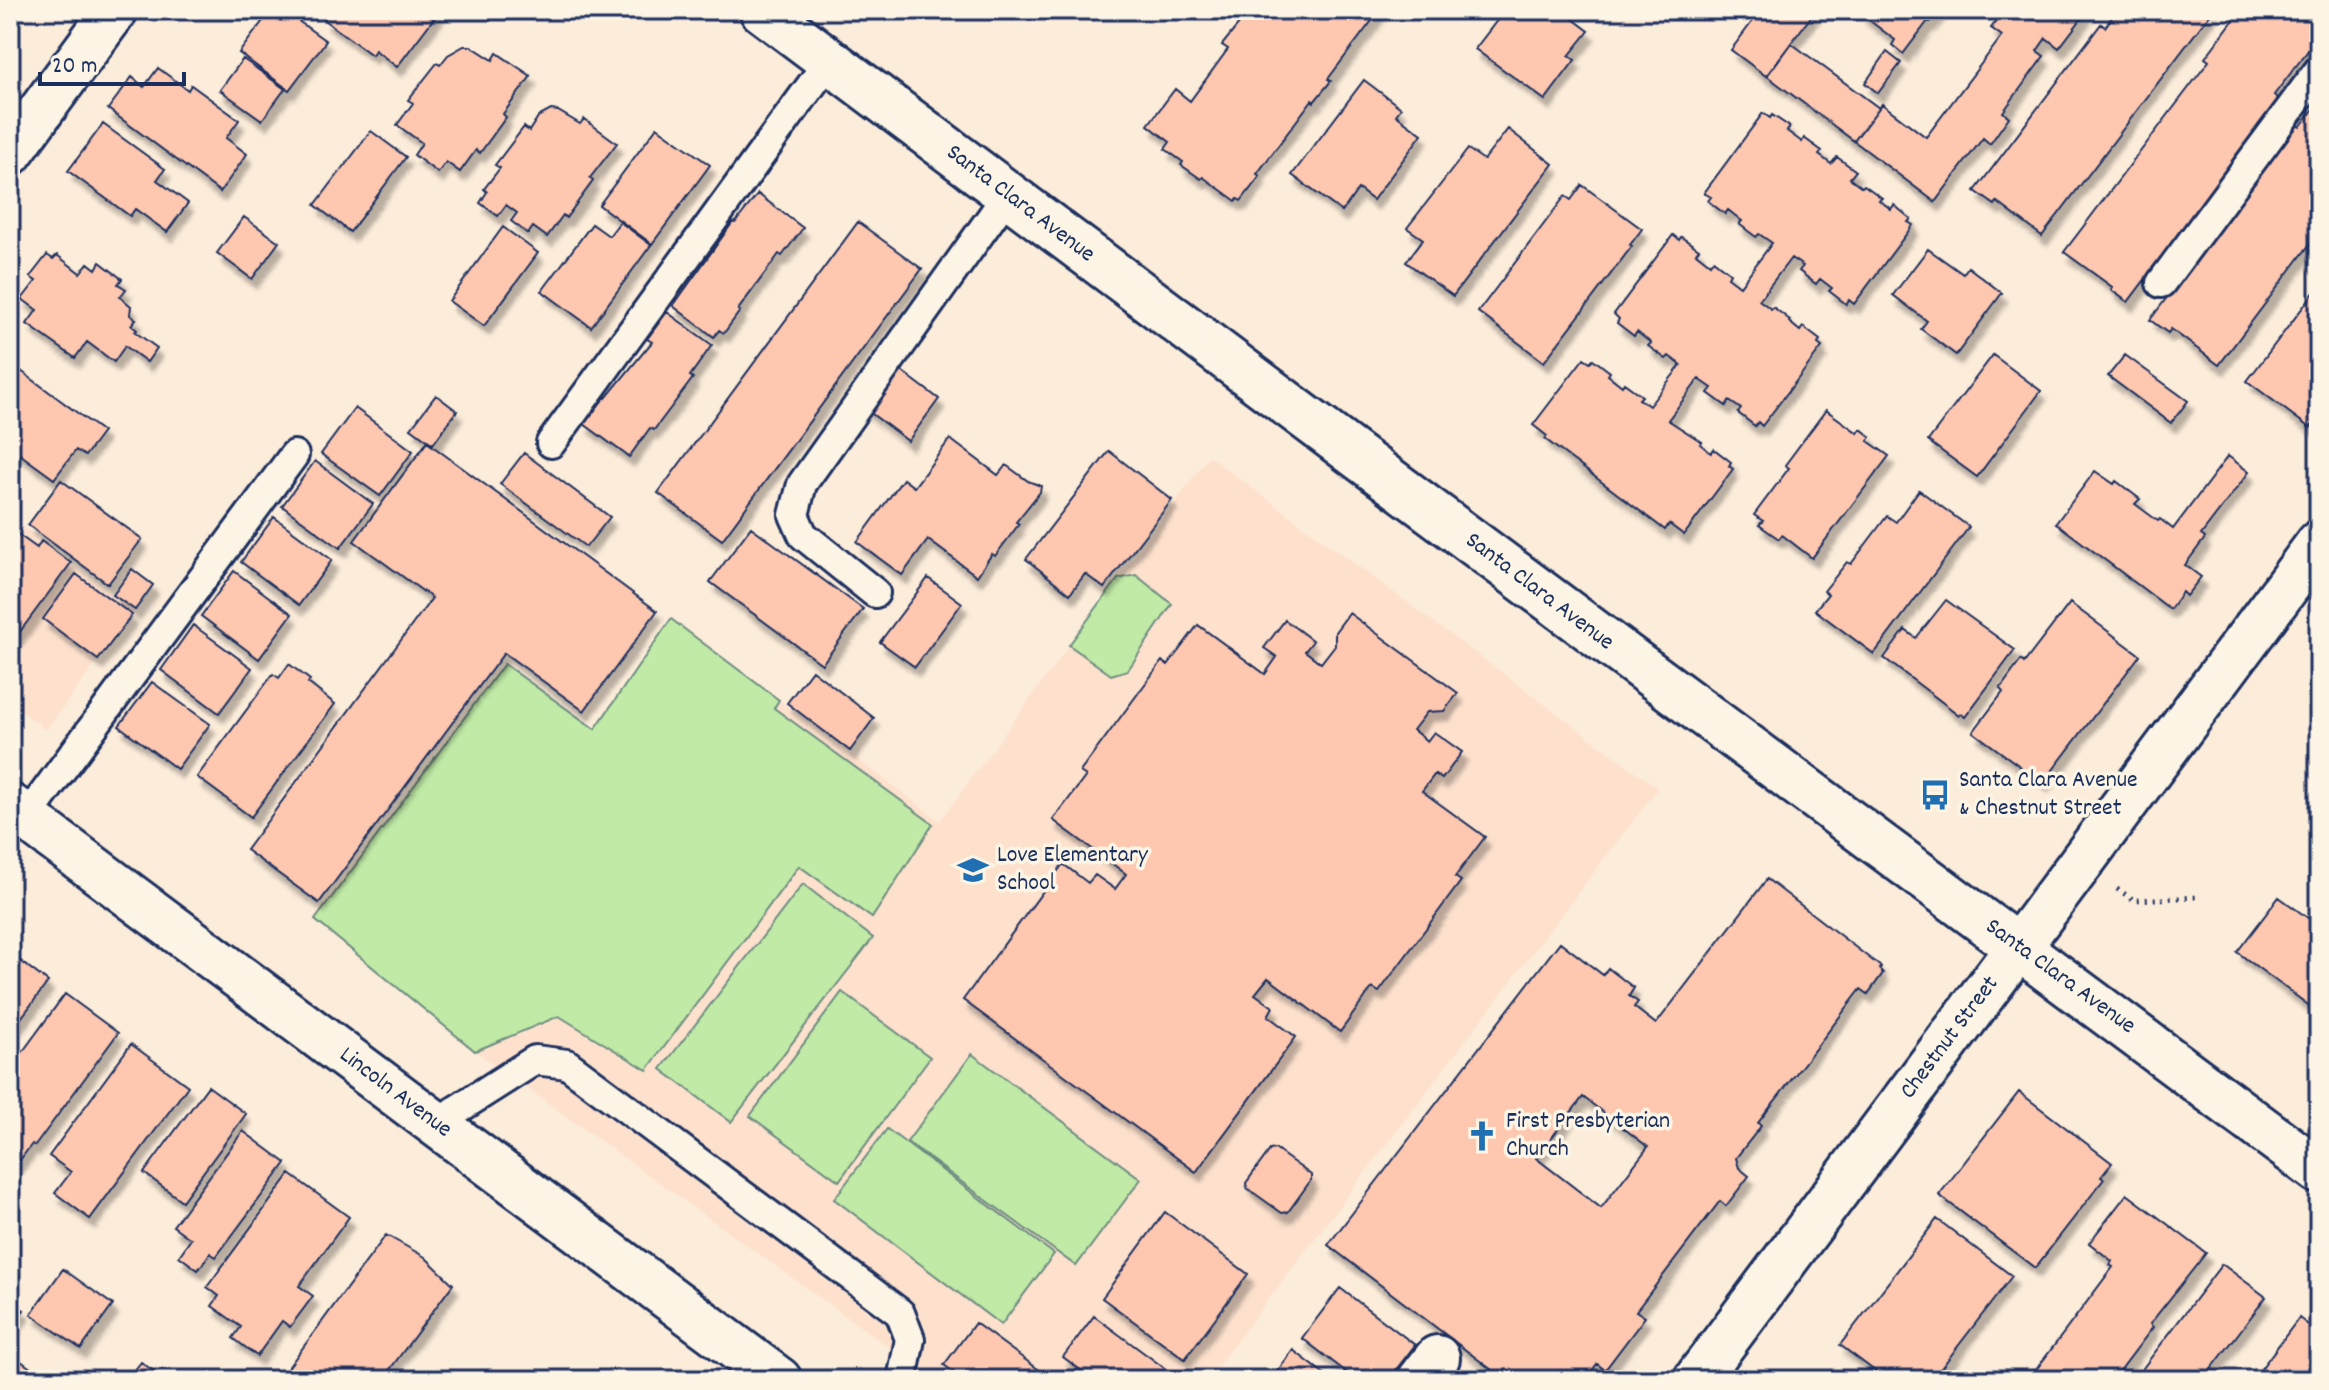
<svg xmlns="http://www.w3.org/2000/svg" width="2329" height="1390" viewBox="0 0 2329 1390" font-family="Dekko,sans-serif">
  <defs>
    <filter id="shadow"><feDropShadow dx="5" dy="9" stdDeviation="2" flood-color="#0004"/></filter>
  </defs>
  <rect width="100%" height="100%" fill="#fcecda"/>
  <filter id="ink" filterUnits="userSpaceOnUse"><feTurbulence type="fractalNoise" baseFrequency=".0125" numOctaves="2"/><feDisplacementMap in="SourceGraphic" scale="16" xChannelSelector="R" yChannelSelector="G"/><feConvolveMatrix kernelMatrix="1 2 1 2 8 2 1 2 1" color-interpolation-filters="sRGB"/></filter>
  <g filter="url(#ink)">
    <path fill="#fde1cd" d="M1209,456L1658,788L1207,1380H935L475,1051L314,918L504,664L595,729L671,619L940,821Z
      M10,517L135,611L46,730L10,702Z"/>
    <path fill="#c0eaa6" stroke="#6e8c82" stroke-width="2" d="M1136,575L1172,604L1128,670L1111,675L1069,645L1118,579Z
      M671,619L779,700L774,708L933,824L872,918L799,866L647,1070L559,1016L475,1051L315,920L504,664L595,729Z
      M803,884L873,938L731,1122L661,1069Z
      M842,992L930,1057L839,1181L750,1116Z
      M972,1054L1141,1179L1076,1266L907,1142Z
      M887,1129L1054,1254L1001,1325L834,1199Z"/>
    <path fill="#fec8b0" stroke="#1b2f5e" stroke-width="2" fill-rule="evenodd" filter="url(#shadow)" d="M271,10H283L326,41L289,90L239,53Z
      M331,10H440L397,67L375,50L372,55L324,20Z
      M1258,10H1380L1328,79L1331,81L1314,102L1312,100L1257,174L1260,176L1241,201L1238,199L1236,201L1203,177L1201,179L1181,165L1183,162L1165,149L1170,142L1148,125L1175,89L1190,101L1228,49L1222,45L1243,19L1248,23Z
      M1505,10H1561L1589,31L1569,56L1575,60L1545,100L1475,49Z
      M1761,10H1816L1766,76L1731,50Z
      M1864,10H1940L1930,22L1928,21L1903,54L1892,45L1895,40L1861,14Z
      M2005,10H2088L2059,48L2046,38L2037,51L2044,56L2003,112L2009,117L1990,144L1983,138L1935,202L1854,141L1882,104L1926,137L2002,36L1991,28Z
      M2117,10L2121,14L2125,10H2213L2042,236L1997,202L1995,205L1975,191L2101,24L2105,27Z
      M2241,10H2319V36L2274,95L2280,100L2128,302L2111,290L2112,287L2064,252L2209,61L2205,58Z
      M1791,43L1879,108L1854,141L1767,76Z
      M464,46H471L493,60L497,53L531,76L503,114L506,117L480,153L476,150L460,172L446,162L438,173L414,155L422,143L397,125L413,103L408,100L437,63L440,65L448,55Z
      M1887,52L1901,63L1878,93L1865,83Z
      M243,59L285,89L262,120L220,90Z
      M158,68L188,90L191,85L239,120L226,138L247,154L220,192L108,109L132,77L144,87Z
      M1364,80L1401,108L1396,115L1422,134L1373,200L1358,189L1342,212L1292,175Z
      M2319,102V232L2219,365L2171,329L2168,333L2150,320L2297,125L2300,127Z
      M551,110L558,111L580,124L584,119L617,143L590,178L593,181L566,218L563,215L547,237L533,227L528,234L511,221L517,213L506,205L498,216L480,203L487,192L484,189L500,168L495,165L524,127L529,131L538,117Z
      M1763,113L1770,118L1772,115L1790,127L1787,131L1802,142L1804,138L1822,151L1819,155L1831,164L1837,157L1856,171L1850,178L1862,187L1864,185L1882,198L1879,200L1891,209L1894,205L1911,219L1908,222L1913,225L1854,304L1849,300L1846,304L1829,291L1832,288L1820,279L1816,284L1799,271L1803,266L1791,258L1759,300L1771,309L1773,307L1790,320L1789,322L1800,331L1803,327L1820,340L1818,344L1822,347L1762,426L1758,422L1755,426L1738,413L1741,409L1729,401L1726,406L1708,393L1712,388L1699,379L1668,420L1702,442L1700,444L1711,453L1714,449L1731,462L1729,466L1733,469L1684,535L1669,524L1665,530L1545,439L1547,436L1533,425L1584,358L1590,362L1593,359L1610,372L1608,375L1622,386L1624,383L1642,396L1639,399L1649,406L1681,365L1669,356L1666,359L1648,346L1651,343L1637,332L1634,336L1617,323L1619,319L1614,314L1673,235L1679,240L1681,237L1699,249L1696,253L1710,264L1713,260L1730,273L1728,277L1740,286L1772,243L1759,234L1756,237L1739,224L1742,221L1728,210L1725,214L1708,201L1711,197L1704,193Z
      M103,124L165,169L157,180L188,203L167,232L135,209L130,216L68,171Z
      M657,127L710,165L652,244L599,205Z
      M1508,129L1553,164L1453,296L1406,262L1423,239L1407,228L1468,149L1484,160Z
      M371,131L406,157L350,232L315,205Z
      M1582,185L1642,229L1630,245L1632,246L1544,362L1478,312L1565,196L1571,200Z
      M758,194L803,228L782,256L779,254L738,310L740,311L724,333L719,330L714,337L673,306L733,222L735,223Z
      M244,217L279,242L252,279L217,253Z
      M620,222L651,245L591,327L542,291L592,224L609,236Z
      M858,222L922,269L722,540L658,493Z
      M503,227L538,253L484,326L449,301Z
      M1928,249L1963,274L1968,267L2002,293L1956,355L1921,329L1927,321L1893,295Z
      M47,255L53,259L57,255L80,273L88,263L96,269L100,262L122,279L118,284L126,289L120,297L131,306L130,315L136,319L131,325L137,330L135,332L157,348L147,362L125,346L114,362L87,342L75,358L27,324L37,310L22,299L36,281L30,277Z
      M2319,286V416L2310,428L2247,381Z
      M667,312L712,345L690,376L693,378L654,430L650,428L629,457L584,424L605,397L606,398L652,342L647,339Z
      M1993,355L2041,391L1977,477L1928,441Z
      M2125,355L2188,401L2171,423L2108,376Z
      M13,365L103,432L85,456L76,450L54,479L10,447V369Z
      M895,366L939,399L908,441L864,408Z
      M436,395L457,411L433,444L411,428Z
      M355,408L413,451L380,496L321,454Z
      M1826,410L1858,433L1861,429L1871,437L1868,441L1889,456L1812,558L1782,535L1779,539L1759,525L1763,521L1754,515L1789,468L1785,465Z
      M950,439L998,475L1006,465L1028,481L1041,486L1040,492L1016,522L1019,524L995,556L992,554L977,576L928,540L902,575L857,542L903,479L914,487Z
      M427,442L657,611L584,711L504,653L319,903L246,850L432,598L354,541Z
      M1109,451L1172,500L1104,588L1085,574L1070,594L1026,559Z
      M524,453L610,517L586,547L500,484Z
      M2228,456L2249,472L2201,535L2205,538L2185,565L2201,577L2186,596L2182,592L2170,609L2056,523L2095,471L2114,484L2116,481L2140,499L2135,504L2158,521L2160,519L2173,529Z
      M315,461L373,504L340,548L282,506Z
      M61,480L142,539L108,584L28,525Z
      M1919,490L1969,527L1874,654L1815,610L1828,594L1824,591L1847,562L1851,564L1887,516L1896,522Z
      M274,517L332,560L299,605L241,562Z
      M751,527L863,609L822,664L710,582Z
      M16,533L37,548L41,541L71,563L10,645V619L17,612L10,607V541Z
      M132,569L153,585L135,610L113,595Z
      M234,571L292,614L259,659L201,616Z
      M76,574L132,615L98,660L43,619Z
      M928,578L962,603L915,667L880,642Z
      M1946,600L2015,650L1965,717L1961,714L1959,715L1884,658L1905,630L1916,638Z
      M2070,603L2140,655L2043,783L1973,732L2003,692L2000,689L2021,660L2024,663Z
      M1349,613L1458,693L1444,711L1427,712L1413,730L1427,741L1434,732L1462,752L1442,779L1435,774L1422,791L1485,837L1455,877L1461,881L1379,992L1372,988L1340,1032L1268,978L1255,994L1273,1007L1268,1016L1296,1037L1196,1172L963,1000L1063,864L1088,883L1095,875L1115,889L1126,874L1053,820L1086,776L1080,772L1162,661L1168,665L1198,625L1265,674L1277,657L1264,648L1285,620L1313,641L1305,651L1321,663L1335,645V632Z
      M193,625L252,668L219,713L161,670Z
      M289,664L310,680L308,683L335,704L251,817L197,777L273,674L279,678Z
      M812,670L874,718L850,751L787,703Z
      M152,682L210,724L177,769L119,726Z
      M1767,879L1881,967L1879,969L1883,973L1868,994L1861,989L1758,1123L1761,1126L1736,1158L1739,1168L1749,1176L1726,1206L1720,1201L1636,1311L1645,1317L1605,1370L1597,1364L1585,1380H1553L1550,1377L1548,1380H1505L1328,1245L1560,942L1603,975L1608,968L1634,988L1629,996L1638,1002L1634,1007L1656,1024ZM1583,1097L1648,1147L1601,1208L1536,1158Z
      M2279,897L2319,926V1013L2237,952Z
      M10,953L48,982L10,1033Z
      M65,994L118,1033L35,1146L32,1144L10,1173V1069Z
      M131,1044L188,1086L90,1219L55,1193L71,1172L49,1156Z
      M208,1086L246,1114L182,1201L144,1173Z
      M2019,1092L2112,1163L2101,1177L2104,1179L2035,1268L1939,1195Z
      M243,1131L286,1163L216,1257L210,1253L198,1270L179,1256L191,1239L173,1226Z
      M1275,1149L1311,1175V1180L1288,1212L1282,1213L1247,1188L1246,1183L1270,1150Z
      M290,1174L349,1217L299,1286L313,1296L290,1327L282,1321L257,1356L233,1338L241,1327L212,1306L219,1296L207,1287Z
      M2127,1194L2206,1253L2150,1324L2153,1327L2113,1380H2023L2025,1376L2029,1379L2113,1267L2110,1265L2112,1261L2089,1243Z
      M1165,1212L1248,1274L1185,1359L1102,1298Z
      M1937,1219L2012,1276L1932,1380H1887L1840,1345Z
      M386,1235L425,1257L453,1284L382,1380H279Z
      M2222,1264L2266,1297L2203,1380H2143L2137,1376Z
      M63,1269L113,1305L81,1349L31,1314Z
      M1340,1288L1415,1345L1388,1380H1370L1359,1372L1354,1378L1302,1338Z
      M10,1300L24,1310L10,1329Z
      M1094,1316L1178,1378L1176,1380H1094L1063,1357Z
      M2299,1318L2319,1333V1380H2250L2253,1377L2254,1378Z
      M975,1323L1053,1380H964L944,1365Z
      M1293,1350L1332,1380H1271Z
      M10,1353L47,1380H10Z
      M141,1362L166,1380H127Z"/>
    <g fill="none" stroke-linecap="round" stroke-linejoin="round">
      <g stroke="#1b2f5e" stroke-width="34">
        <path id="service" d="M2161,283L2319,70
          M551,443L829,61
          M875,593L803,535L794,515L802,484L1008,194
          M26,818L294,455
          M436,1123L535,1060L567,1064L900,1313L910,1339L902,1380"/>
      </g>
      <g stroke="#1b2f5e" stroke-width="50">
        <path id="minor" d="M10,153L115,10
          M1420,1380L1437,1358
          M1696,1380L2319,543"/>
      </g>
      <g stroke="#1b2f5e" stroke-width="50">
        <path id="tertiary" d="M762,10L1361,459L2319,1171"/>
      </g>
      <g stroke="#1b2f5e" stroke-width="50">
        <path id="secondary" d="M10,806L779,1380"/>
      </g>
      <path stroke="#1b2f5e" stroke-width="5" stroke-dasharray="2 6" stroke-linecap="butt" d="M2117,889L2134,900L2200,897"/>
      <use href="#service" stroke="#fcf5e5" stroke-width="28"/>
      <use href="#minor" stroke="#fcf5e5" stroke-width="44"/>
      <use href="#tertiary" stroke="#fcf5e5" stroke-width="44"/>
      <use href="#secondary" stroke="#fcf5e5" stroke-width="44"/>
    </g>
  </g>
  <defs>
    <g id="bus-bare" transform="scale(2.4)"><path d="M-5-6H5V4H4V6H2V4H-2V6H-4V4H-5ZM-3.5-4V0h7V-4ZM-3.5 1.2v1.5H-2V1.2ZM2 1.2v1.5H3.5V1.2Z" fill="#1f6fb2" stroke="#fcf5e5" stroke-width="2.5" paint-order="stroke"/></g>
    <g id="school-bare" transform="scale(2.4)"><path d="M0-5L7-2L0 1L-7-2ZM-4 1L0 2.5L4 1V4Q0 6-4 4Z" fill="#1f6fb2" stroke="#fcf5e5" stroke-width="2.5" paint-order="stroke"/></g>
    <g id="church-bare" transform="scale(2.4)"><path d="M-1.2-6h2.4v3.5h3.3v2.4h-3.3V6h-2.4V-.1h-3.3v-2.4h3.3Z" fill="#1f6fb2" stroke="#fcf5e5" stroke-width="2.5" paint-order="stroke"/></g>
  </defs>
  <g fill-rule="evenodd">
    <use href="#bus-bare" x="1935" y="795"/>
    <use href="#school-bare" x="973" y="870"/>
    <use href="#church-bare" x="1482" y="1136"/>
  </g>
  <g text-anchor="middle" dominant-baseline="central" stroke-width="7" stroke-linejoin="round" paint-order="stroke">
    <g font-size="24" fill="#1b2f5e" stroke="#fcf5e5">
      <text transform="translate(1020 204) rotate(37)">Santa Clara Avenue</text>
      <text transform="translate(1539 592) rotate(37)">Santa Clara Avenue</text>
      <text transform="translate(2060 977) rotate(36)">Santa Clara Avenue</text>
      <text transform="translate(1950 1038) rotate(-53)">Chestnut Street</text>
      <text transform="translate(395 1093) rotate(37)">Lincoln Avenue</text>
    </g>
    <g font-size="24" fill="#1b2f5e" stroke="#fcf5e5" text-anchor="start">
      <text x="1959" y="781">Santa Clara Avenue<tspan x="1959" dy="28">&amp; Chestnut Street</tspan></text>
      <text x="997" y="856">Love Elementary<tspan x="997" dy="28">School</tspan></text>
      <text x="1506" y="1122">First Presbyterian<tspan x="1506" dy="28">Church</tspan></text>
    </g>
  </g>
  <rect width="2329" height="1390" fill="none" stroke="#fcf5e5" stroke-width="40"/>
  <rect x="20" y="20" width="2289" height="1350" fill="none" stroke="#1b2f5e" stroke-width="3" filter="url(#ink)"/>
  <path d="M40 72v12h144v-12" fill="none" stroke="#1b2f5e" stroke-width="4"/>
  <text x="52" y="72" font-size="24" fill="#1b2f5e" stroke="#fcf5e5" stroke-width="6" paint-order="stroke">20 m</text>
</svg>
